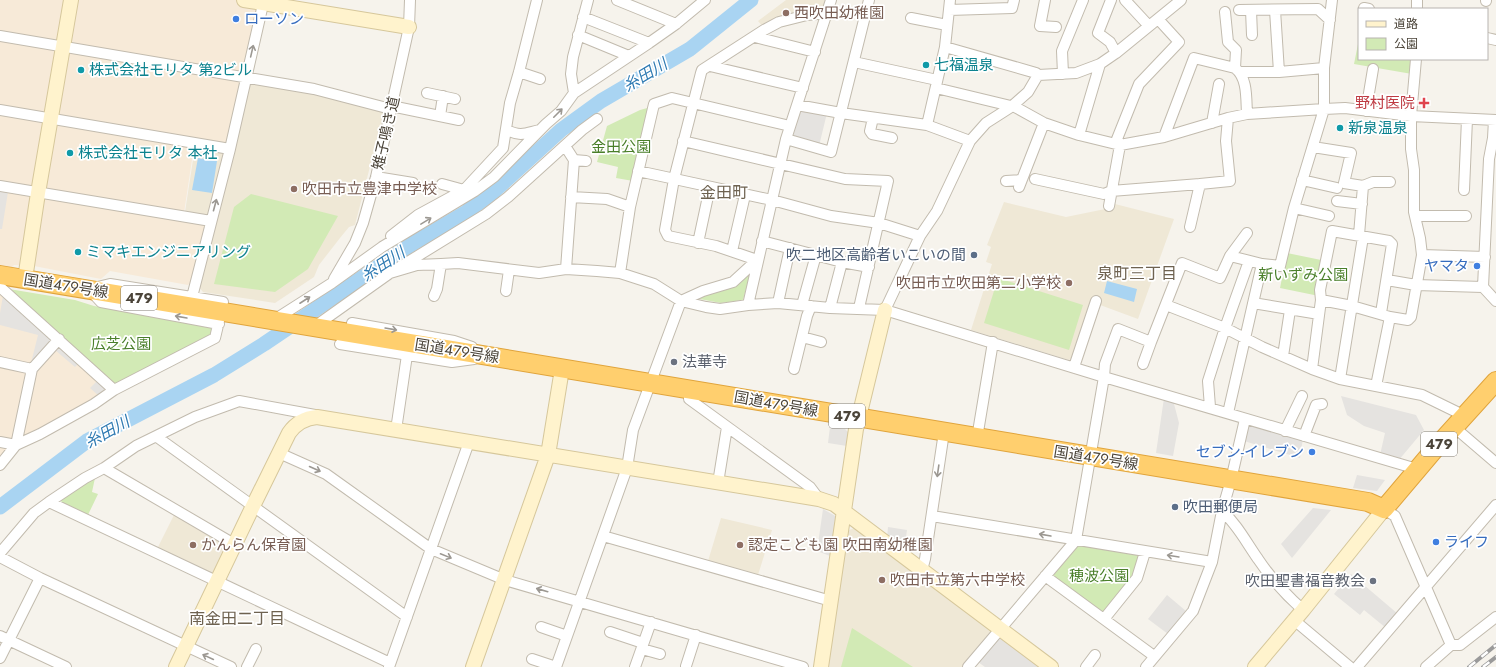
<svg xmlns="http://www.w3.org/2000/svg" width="1496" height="667" viewBox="0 0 1496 667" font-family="Jost,'Noto Sans JP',sans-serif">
  <rect width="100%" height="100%" fill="#f6f3ec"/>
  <path fill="#f7ead8" d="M0,0H260L227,151L194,146L184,213L210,218L193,281L188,285L110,271L101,279L34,266L14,265L0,280Z
    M0,292L105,386V392L0,459Z"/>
  <path fill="#efe8d6" d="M786,0H828L827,5L763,27L758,21Z
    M252,81L313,93L384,112L355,225L349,227L340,238L319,265L314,277L275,303L203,292L198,286L249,84Z
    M195,147L222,151L226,155L211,213L206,216L185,212Z
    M1004,202L1066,217L1110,208L1115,204L1174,219L1138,319L1092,302L1075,356L1069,360L971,330L992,264L986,262L991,247L987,245Z
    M175,513L226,542L227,547L215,572L209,574L157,549Z
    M721,518L772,530L758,575L708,561Z
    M854,528L991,629V635L964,667H828L847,531Z"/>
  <path fill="#d2eab5" d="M1359,39V59H1413L1412,74L1354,64Z
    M651,107L633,181L616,178L618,167L597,162L607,126L640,110Z
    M251,194L338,216L308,269L275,292L214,284L234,207Z
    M1287,253L1326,261L1319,296L1280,288Z
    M751,271L743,300L721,303L694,298Z
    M998,278L1083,305L1069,350L984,323Z
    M9,289L75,300L94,306L211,325L212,335L118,384H114Z
    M95,478L92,492L98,494L87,517L62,506L61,498L83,483Z
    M1077,545L1137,554L1140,558L1134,576L1105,612L1100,611L1054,577V572Z
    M852,628L913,667H841Z"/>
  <path fill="#e5e3e0" d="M802,109L827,113L819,146L792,139L795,126Z
    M0,190L8,192L2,229H0Z
    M3,296L50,337L51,342L31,363L38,335L0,325V313Z
    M57,348H62L79,363L75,367L55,350Z
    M98,380L105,386L104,392L99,396L90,388Z
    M1341,396L1416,415L1424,430L1398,461L1380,455L1385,433L1364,426L1347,415Z
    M1164,398L1173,400L1179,423L1173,456L1156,453Z
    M1252,423L1303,438L1300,458L1244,441L1247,425Z
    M830,427L845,429L849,433L847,446L828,443Z
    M1357,475L1385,480L1377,491L1353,488Z
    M1313,508L1331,510L1292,558L1281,544Z
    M823,509L837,517L830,556L817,551Z
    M888,527L907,530L904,551L887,538Z
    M1351,574L1398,614L1386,628L1364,610L1360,615L1334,594Z
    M1167,595L1186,611L1168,634L1148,619Z
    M1001,633L1042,667H985L978,662Z"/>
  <path fill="#a9d4f2" d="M198,158L217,161L212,193L192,190Z
    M1107,281L1137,289L1134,302L1104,293Z"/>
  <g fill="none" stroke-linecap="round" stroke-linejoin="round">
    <path stroke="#a9d4f2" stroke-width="15" d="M0,507L87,441L214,375L264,344L412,244L465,213L492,193L561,130L601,101L690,49L751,0"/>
    <g stroke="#c2bbae" stroke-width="12">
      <path id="street" d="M617,0L676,24
        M1045,0L1040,26L1056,27
        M1111,0L1098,33L1110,42L1116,53
        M1125,0L1149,26
        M1486,0V1
        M1364,8L1369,9
        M1417,9V0
        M949,10L1012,8L1014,0
        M1239,10L1318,9L1330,20
        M1251,10L1252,35
        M1275,10L1279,72L1324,68
        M583,17L649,43
        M911,18L947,25
        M578,35L629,56
        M0,36L314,89L383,107H396L459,120
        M755,37L815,52
        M1487,38L1496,40
        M945,47L1036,73L1038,75L1076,73L1100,64L1116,53L1181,0
        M854,62L937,80
        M710,66L803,88
        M1235,68C1248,78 1246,99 1247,114
        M519,72L540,79
        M1241,72H1279
        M1063,74L1062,51L1083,0
        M936,88L1015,107L1044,123L1079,135L1120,145L1164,137L1228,118L1247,114L1324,109L1345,108L1411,116L1496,120
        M427,93L455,99
        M574,93L571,74L573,57L588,0
        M797,105L841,113L927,125L970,141
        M0,110L230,149
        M1366,111L1373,69
        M440,116L443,96
        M873,118L870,131L872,134L892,138
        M1212,123L1219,84
        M927,125L945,47L950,0
        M507,130C521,137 526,133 540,130
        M1079,135L1100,64
        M1164,137L1194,58L1235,68L1236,50L1228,42L1225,12
        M786,139L831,152L869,0
        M683,141L845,179L888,181L859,308
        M565,146L574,160L566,269
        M1313,147L1351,153L1344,183L1363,186L1359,235
        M574,160L586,161
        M638,171L772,200L831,216L879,223L920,236
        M376,177L413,183
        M1035,179L1104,194L1111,191L1200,184
        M1302,180L1337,188
        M1006,181L1021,180
        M442,184L464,190
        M0,186L211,221
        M1363,186L1373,182H1390
        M1019,187L1044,123
        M1464,190L1467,119
        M571,197L607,199L630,207
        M1337,201L1362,204
        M1109,206L1120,145L1117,139L1139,84L1179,42L1158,19
        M1294,208L1329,216
        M1415,216H1466
        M1190,227L1200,184L1230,181L1226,141L1228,118
        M391,236L418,215L464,190L503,148L510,103L519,72L537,0
        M762,241L842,262L869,267
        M698,243L710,187
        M732,251L745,195
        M1422,255L1485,257
        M1230,256L1262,264L1280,266L1294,208L1324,109V68L1332,0
        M390,273L417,265L441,264L458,263L539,273L566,269L597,271L620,273L654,284L681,301L706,307L720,309L748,305L778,303L830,308L885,310L1104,377L1417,469
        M620,273L630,207L654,104L672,98L790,126
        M334,279L355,243L363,223L376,177L409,27L410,0
        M1387,280L1416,285L1483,287L1496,301
        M0,287L114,390
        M1483,287L1489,159L1493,138L1494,120
        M506,291L509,270
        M434,296L437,289L441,264
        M192,297L230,149L264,0
        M778,303L790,248
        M1253,303L1319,314
        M748,305L786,139L831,0
        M802,305L816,255
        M1166,305L1225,328L1262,347L1312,369L1340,379L1422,395L1465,416
        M830,308L842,262
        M885,310L920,236L937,211L970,141L986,123L1011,107L1028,92L1038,75
        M1381,313L1392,244L1389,241L1332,231L1320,290L1321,300L1352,306L1390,317
        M274,320L332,283L382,247L475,191L494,177L546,124L561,111L574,93L649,43L676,24L705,0
        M352,323L454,341L472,347
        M219,324L101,302L89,289L110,284L223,302
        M314,327L390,273L486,214L508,197L582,130L597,119
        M802,337L821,342
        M340,344L452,362L474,359
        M1283,356L1290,310
        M0,362L32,369
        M1143,364L1151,342
        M1074,367L1096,301
        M794,369L807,316L811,306
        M1312,369L1321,300
        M1340,379L1363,237
        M1376,386L1390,317L1408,320L1411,317L1422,255L1420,238L1414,212V170L1411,149V116L1416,59
        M689,389V399L810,487L819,499
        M1210,407L1208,381L1225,328L1249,261
        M1228,413L1262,264
        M1454,427L1496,463
        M396,430L407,355
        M1285,431L1302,396
        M1304,436L1316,405L1322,404
        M157,437L407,617
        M977,438L993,342
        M0,442L16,445L32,369L59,339
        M279,453L326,474L431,549L505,580L803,667
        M0,465L16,445L40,434L94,404L114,390L215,338L219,321
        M104,468L234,544
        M718,483L727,427
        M49,502L390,663
        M1384,509L1395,516L1451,645
        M1222,511C1237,524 1246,542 1258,559C1270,577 1286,595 1303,610
        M932,516L1212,562
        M603,536L831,601
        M0,553L34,513L49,502L85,478L104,468L136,446L195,417L239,401L315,415
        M0,557L40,578L231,667
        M922,570L925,559L944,432
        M1045,576L1154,656
        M1104,619L1137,578L1145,552
        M1294,620L1350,667
        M541,627L567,636
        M610,632L643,643
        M0,636L66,667
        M642,649L660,654
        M0,658L40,578
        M532,659L556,667
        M686,666L696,635
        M247,667L256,649
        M389,667L469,442
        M556,667L627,468L633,430L681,301L703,291L733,282L757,260L716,246L668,236L665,230L674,179L701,73L702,70L764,30L779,22L807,15L828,13
        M635,667L651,622
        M968,667L1076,540L1104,377L1105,364L1118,329L1151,342L1182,263L1220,278L1230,256L1247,233
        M1086,667L1095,655
        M1146,667L1193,611L1212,562L1222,511L1231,480L1245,419
        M1357,667L1496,505
        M1426,667L1451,645H1460L1496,617"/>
    </g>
    <g stroke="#d6c79b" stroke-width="16">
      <path id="secondary" d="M244,0L409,27
        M25,279L38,193L71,0
        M176,667L253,506L289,433C296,423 305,418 317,417L819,499L834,504L1051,667
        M473,667L548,455L562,369
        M821,667L856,429L885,310
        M1255,667L1303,610L1384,509"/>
    </g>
    <g stroke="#e0a43c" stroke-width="20">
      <path id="highway" d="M0,275L1368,502L1384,509L1439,444L1496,381"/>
    </g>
    <use href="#street" stroke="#fff" stroke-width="10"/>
    <use href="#secondary" stroke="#fff3cd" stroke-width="14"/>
    <use href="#highway" stroke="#ffcf6e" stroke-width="18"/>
    <g stroke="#9a9a9a" stroke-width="4">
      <path id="rail" d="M1469,667L1496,645
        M1483,667L1496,657"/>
    </g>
    <use href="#rail" stroke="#fff" stroke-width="2.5" stroke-dasharray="8" stroke-linecap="butt"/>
  </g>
  <defs><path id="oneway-shaft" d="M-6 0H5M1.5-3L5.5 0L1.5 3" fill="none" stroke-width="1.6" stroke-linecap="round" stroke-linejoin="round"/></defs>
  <g stroke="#9c9892">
    <use href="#oneway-shaft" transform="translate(252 51) rotate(-77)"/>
    <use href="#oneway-shaft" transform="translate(558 113) rotate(-45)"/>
    <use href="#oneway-shaft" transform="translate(215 205) rotate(-75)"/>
    <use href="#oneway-shaft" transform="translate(426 221) rotate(-31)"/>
    <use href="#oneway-shaft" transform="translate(305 300) rotate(-33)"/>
    <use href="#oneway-shaft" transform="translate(181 317) rotate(-170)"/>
    <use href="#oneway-shaft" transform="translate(391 329) rotate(10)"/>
    <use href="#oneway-shaft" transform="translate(315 469) rotate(24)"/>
    <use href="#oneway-shaft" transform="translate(938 471) rotate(98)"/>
    <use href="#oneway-shaft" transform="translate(1045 535) rotate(-170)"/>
    <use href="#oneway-shaft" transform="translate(446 556) rotate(22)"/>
    <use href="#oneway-shaft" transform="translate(1173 556) rotate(-171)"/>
    <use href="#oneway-shaft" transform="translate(542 590) rotate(-164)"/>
    <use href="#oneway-shaft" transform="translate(208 657) rotate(-155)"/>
  </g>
  <g fill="#8d6e63" stroke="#fff" stroke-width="1.5">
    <circle cx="786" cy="13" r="4"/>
    <circle cx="294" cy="189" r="4"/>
    <circle cx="1069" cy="283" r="4"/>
    <circle cx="193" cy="545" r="4"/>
    <circle cx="740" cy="545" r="4"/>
    <circle cx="882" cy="580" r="4"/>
  </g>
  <g fill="#3f7fe0" stroke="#fff" stroke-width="1.5">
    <circle cx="236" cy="19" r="4"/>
    <circle cx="1477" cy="266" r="4"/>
    <circle cx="1312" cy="452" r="4"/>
    <circle cx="1436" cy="542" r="4"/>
  </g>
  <g fill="#0f9aa8" stroke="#fff" stroke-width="1.5">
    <circle cx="926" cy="65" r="4"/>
    <circle cx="81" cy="70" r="4"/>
    <circle cx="1340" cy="128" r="4"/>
    <circle cx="70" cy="153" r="4"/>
    <circle cx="78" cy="252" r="4"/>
  </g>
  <path fill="#e0444e" stroke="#fff" stroke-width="1.5" d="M1422 97h4v4h4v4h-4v4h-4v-4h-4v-4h4z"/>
  <g fill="#5c6f8a" stroke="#fff" stroke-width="1.5">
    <circle cx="974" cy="255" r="4"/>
    <circle cx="1175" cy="507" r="4"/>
  </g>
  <g fill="#6b7280" stroke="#fff" stroke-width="1.5">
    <circle cx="674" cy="362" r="4"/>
    <circle cx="1373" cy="581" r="4"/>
  </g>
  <g text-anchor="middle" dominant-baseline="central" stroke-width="3.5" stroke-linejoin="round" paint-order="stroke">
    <g fill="#fff" stroke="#817c74" stroke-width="1">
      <rect x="121" y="286" width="36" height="24" rx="3"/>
      <rect x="829" y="404" width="36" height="24" rx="3"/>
      <rect x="1421" y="432" width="36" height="24" rx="3"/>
    </g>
    <g font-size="14" font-weight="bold" fill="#4b4439">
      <text x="139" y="298">479</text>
      <text x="847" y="416">479</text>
      <text x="1439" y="444">479</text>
    </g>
    <g font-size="15" fill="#785e54" stroke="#fff" text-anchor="start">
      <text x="794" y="13">西吹田幼稚園</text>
      <text x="302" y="189">吹田市立豊津中学校</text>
      <text x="1061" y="283" text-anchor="end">吹田市立吹田第二小学校</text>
      <text x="201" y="545">かんらん保育園</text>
      <text x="748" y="545">認定こども園 吹田南幼稚園</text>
      <text x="890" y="580">吹田市立第六中学校</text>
    </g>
    <g font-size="15" fill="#366cbe" stroke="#fff" text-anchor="start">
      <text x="244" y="19">ローソン</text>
      <text x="1469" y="266" text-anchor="end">ヤマタ</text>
      <text x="1304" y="452" text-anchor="end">セブン-イレブン</text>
      <text x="1444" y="542">ライフ</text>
    </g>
    <g font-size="15" fill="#0d838f" stroke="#fff" text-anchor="start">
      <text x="934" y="65">七福温泉</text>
      <text x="89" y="70">株式会社モリタ 第2ビル</text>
      <text x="1348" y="128">新泉温泉</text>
      <text x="78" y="153">株式会社モリタ 本社</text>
      <text x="86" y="252">ミマキエンジニアリング</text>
    </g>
    <g font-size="15" fill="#be3a42" stroke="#fff" text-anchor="end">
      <text x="1415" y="103">野村医院</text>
    </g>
    <g font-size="15" fill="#4b4439" stroke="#fff">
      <text transform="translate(386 133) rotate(-77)">雉子鳴き道</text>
      <text transform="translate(66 286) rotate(9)">国道479号線</text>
      <text transform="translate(457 351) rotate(9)">国道479号線</text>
      <text transform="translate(776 404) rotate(10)">国道479号線</text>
      <text transform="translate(1096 458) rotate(9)">国道479号線</text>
    </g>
    <g font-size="15" fill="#4a7f2a" stroke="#fff">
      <text x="621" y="147">金田公園</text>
      <text x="1303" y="275">新いずみ公園</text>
      <text x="121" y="344">広芝公園</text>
      <text x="1099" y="576">穂波公園</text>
    </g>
    <g font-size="15" fill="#4e5e75" stroke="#fff" text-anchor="end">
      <text x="966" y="255">吹二地区高齢者いこいの間</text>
      <text x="1183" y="507" text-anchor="start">吹田郵便局</text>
    </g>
    <g font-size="15" fill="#5b616d" stroke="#fff" text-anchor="start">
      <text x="682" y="362">法華寺</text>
      <text x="1365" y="581" text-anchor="end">吹田聖書福音教会</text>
    </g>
    <g font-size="16" font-style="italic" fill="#2e7ab2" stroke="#fff">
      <text transform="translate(645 75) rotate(-31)">糸田川</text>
      <text transform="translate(383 264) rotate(-33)">糸田川</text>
      <text transform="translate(107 432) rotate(-29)">糸田川</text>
    </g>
    <g font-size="16" fill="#6e6250" stroke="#fff">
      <text x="724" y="192">金田町</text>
      <text x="1137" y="273">泉町三丁目</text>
      <text x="237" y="618">南金田二丁目</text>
    </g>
  </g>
  <rect x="1358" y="8" width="130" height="52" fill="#ffffff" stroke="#b7b4b0"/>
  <rect x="1366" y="21" width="20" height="6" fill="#fff3cd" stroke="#b7b4b0"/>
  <text x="1394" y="28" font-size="12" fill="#4b4439">道路</text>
  <rect x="1366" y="38" width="20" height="12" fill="#d2eab5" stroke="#b7b4b0"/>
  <text x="1394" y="48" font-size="12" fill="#4b4439">公園</text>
</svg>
